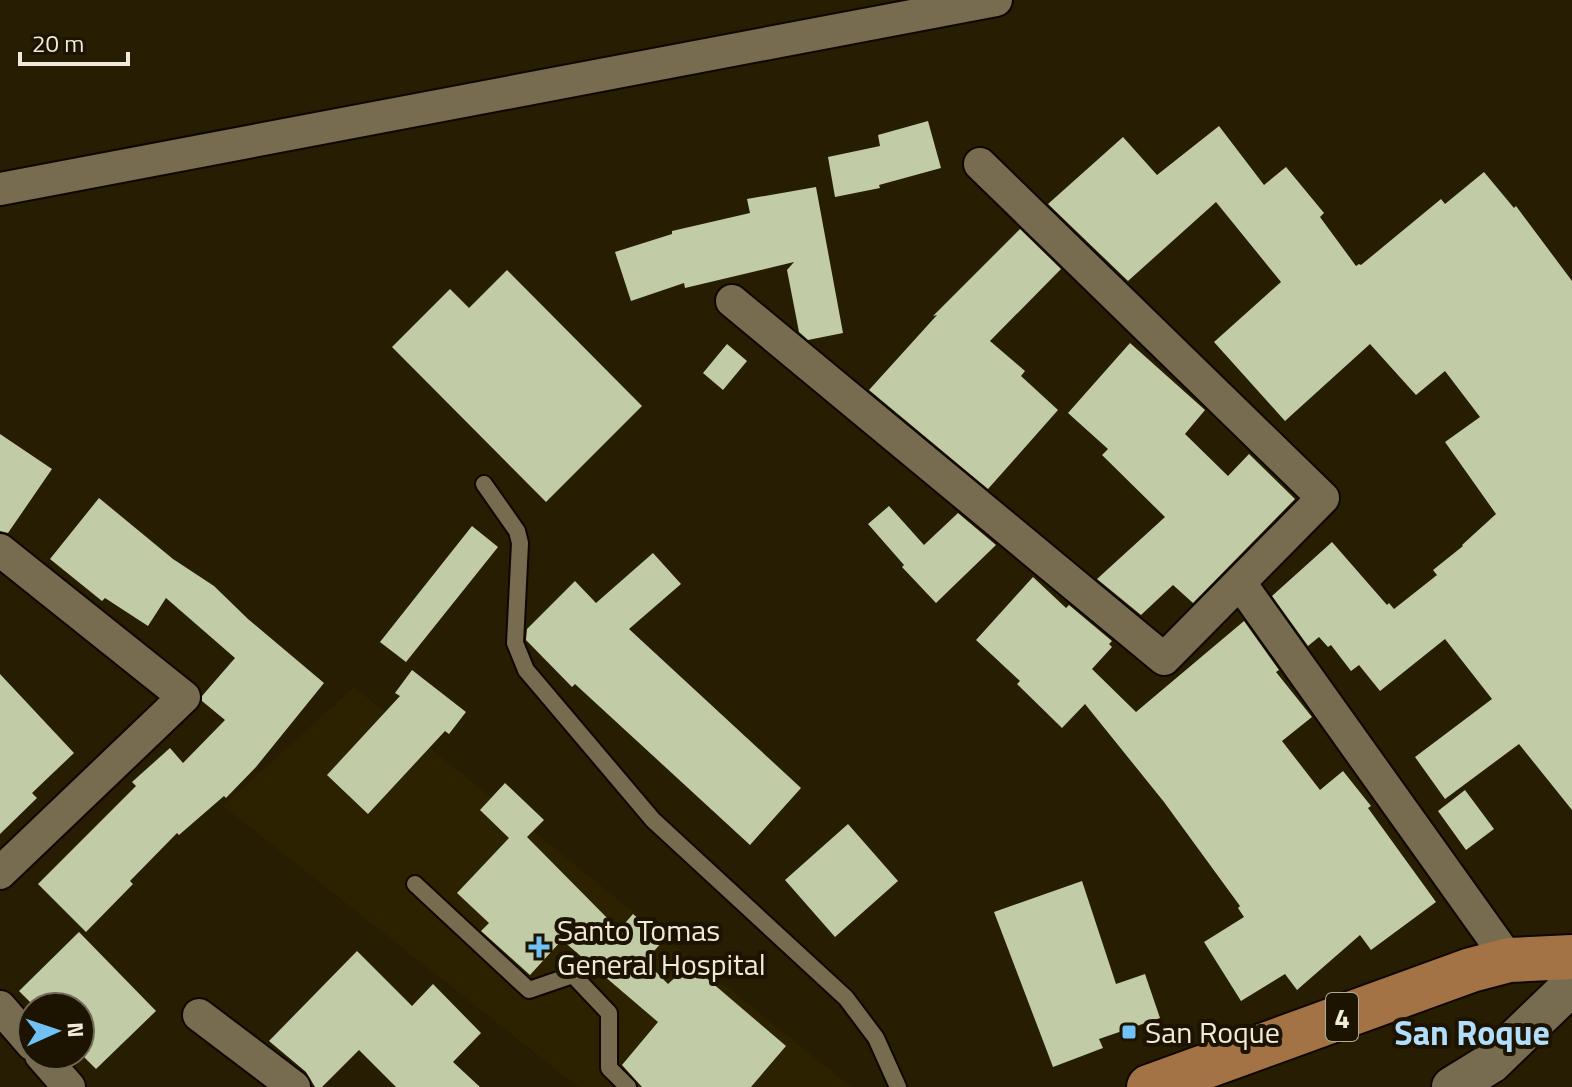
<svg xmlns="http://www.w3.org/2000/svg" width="1572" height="1087" viewBox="0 0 1572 1087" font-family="'Titillium Web',sans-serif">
  <rect width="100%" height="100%" fill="#261d02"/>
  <path fill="#2d2200" d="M354,687L851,1087H578L223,806Z"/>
  <path fill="#c1cca7" d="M928,121L941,168L879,185L880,188L835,197L828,157L880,146L878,135Z
    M1219,126L1264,185L1286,167L1324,213L1320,217L1356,266L1359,264L1361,265L1441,199L1445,204L1484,172L1514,208L1516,206L1572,281V810L1519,744L1445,799L1415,757L1492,699L1445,639L1380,691L1359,665L1351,671L1331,645L1328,647L1319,637L1308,646L1272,596L1332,542L1387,605L1389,603L1394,609L1437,575L1433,570L1463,546L1462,545L1496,514L1445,442L1480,417L1445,371L1416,395L1370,344L1285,421L1214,342L1281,282L1216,202L1128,281L1048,204L1123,137L1157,175Z
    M816,187L843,333L808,340L799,332L787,270L794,262L685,288L684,283L631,301L615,252L672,234V231L750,213L747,199Z
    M1020,229L1061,269L990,341L1025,371L1021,376L1058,410L988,489L869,390L937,315L933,316Z
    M507,270L642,406L546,502L392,347L450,289L469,308Z
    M1130,343L1205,410L1185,434L1228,476L1249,454L1295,499L1193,603L1173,585L1141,615L1097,579L1165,517L1102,455L1108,449L1068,413Z
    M727,344L747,361L723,390L703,373Z
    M0,434L52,469L8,533L0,531Z
    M99,498L173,559L214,586L248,619L324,683L256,767L226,798L224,796L179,835L177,833L130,881L133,884L86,932L38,884L136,786L132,782L170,748L183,763L225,720L202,701V696L235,658L166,598L148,626L105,598L102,601L50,559Z
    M889,506L924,545L958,513L996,545L936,603L902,567L904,565L868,524Z
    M472,526L498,547L406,662L380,642Z
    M653,553L681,584L629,629L801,788L750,845L575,684L572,687L526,640L527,629L575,581L596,603Z
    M1033,577L1066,608L1069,605L1112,641L1109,644L1112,647L1092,669L1136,712L1244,621L1279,670L1276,672L1312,717L1282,741L1320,790L1343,771L1371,806L1368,808L1436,902L1371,950L1360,935L1297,990L1285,974L1241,1001L1204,942L1244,917L1238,908L1240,906L1164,802L1085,704L1062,728L1017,684L1020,681L976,640Z
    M412,670L466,712L449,734L445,731L368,814L327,775L400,696L395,693Z
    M0,674L74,753L32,793L37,798L0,834Z
    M505,783L544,820L527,837L619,930L633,914L663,941L645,961L668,984L690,964L786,1046L751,1087H642L622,1065L658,1022L562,940L530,975L481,931L489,923L457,893L509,838L480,810Z
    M1465,790L1494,829L1466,850L1438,811Z
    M848,824L898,881L835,937L785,880Z
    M1082,881L1116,984L1145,974L1160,1018L1099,1039L1103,1048L1053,1067L994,912Z
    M79,932L156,1011L96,1069L80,1053V1007H35L19,991Z
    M357,951L412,1006L433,984L481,1033L453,1062L480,1087H396L359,1050L322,1087H315L306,1072L269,1041Z"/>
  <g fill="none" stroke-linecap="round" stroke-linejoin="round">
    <g stroke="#0f0700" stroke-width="20">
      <path id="service" d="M484,484L517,531L520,543L515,643L526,670L653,820L846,998L876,1038L898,1087
        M415,884L529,990L573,975L609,1013V1068L628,1087"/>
    </g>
    <g stroke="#0f0700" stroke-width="36">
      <path id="minor" d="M0,189L996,0
        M732,301L1164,659L1323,498L980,164
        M0,550L184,697L0,873
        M1240,583L1509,960
        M0,1007L32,1044
        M199,1015L294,1087
        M41,1055L69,1087"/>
    </g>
    <g stroke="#0f0700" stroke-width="44">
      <path id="tertiary" d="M1452,1087L1491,1063L1572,985"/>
    </g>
    <g stroke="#0f0700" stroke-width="48">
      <path id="trunk" d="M1149,1087L1471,970L1509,960L1572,957"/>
    </g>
    <use href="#service" stroke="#776c50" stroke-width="16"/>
    <use href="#minor" stroke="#776c50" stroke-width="32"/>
    <use href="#tertiary" stroke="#776c50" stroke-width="40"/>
    <use href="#trunk" stroke="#a47345" stroke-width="44"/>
  </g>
  <g fill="#71c1f5" stroke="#1c1400" stroke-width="3">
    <path d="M535 935h8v8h8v8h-8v8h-8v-8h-8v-8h8z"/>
    <rect x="1121" y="1024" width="16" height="16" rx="4"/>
  </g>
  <g text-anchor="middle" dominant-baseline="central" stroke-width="8" stroke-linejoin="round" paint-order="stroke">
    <rect fill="#1c1400" stroke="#b0aa99" stroke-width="2" x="1326" y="993" width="32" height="48" rx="6"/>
    <g font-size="28" font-weight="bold" fill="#efeada">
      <text x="1342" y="1017">4</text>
    </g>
    <g font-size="30" fill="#efeada" stroke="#1c1400" text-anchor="start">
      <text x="557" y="930">Santo Tomas<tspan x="557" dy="34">General Hospital</tspan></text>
      <text x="1145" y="1032">San Roque</text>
    </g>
    <g font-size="34" font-weight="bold" fill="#b3defb" stroke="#1c1400">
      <text x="1472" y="1032">San Roque</text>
    </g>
  </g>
  <g transform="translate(56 1031) rotate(87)"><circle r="38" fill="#1c1400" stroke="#706a57" stroke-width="2"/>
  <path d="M0-6L14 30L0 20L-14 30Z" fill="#71c1f5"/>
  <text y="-12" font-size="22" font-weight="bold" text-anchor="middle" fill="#efeada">N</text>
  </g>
  <path d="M20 52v12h108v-12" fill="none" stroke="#efeada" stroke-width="4"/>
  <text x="32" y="52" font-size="24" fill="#efeada" stroke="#1c1400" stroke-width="6" paint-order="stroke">20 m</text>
</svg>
